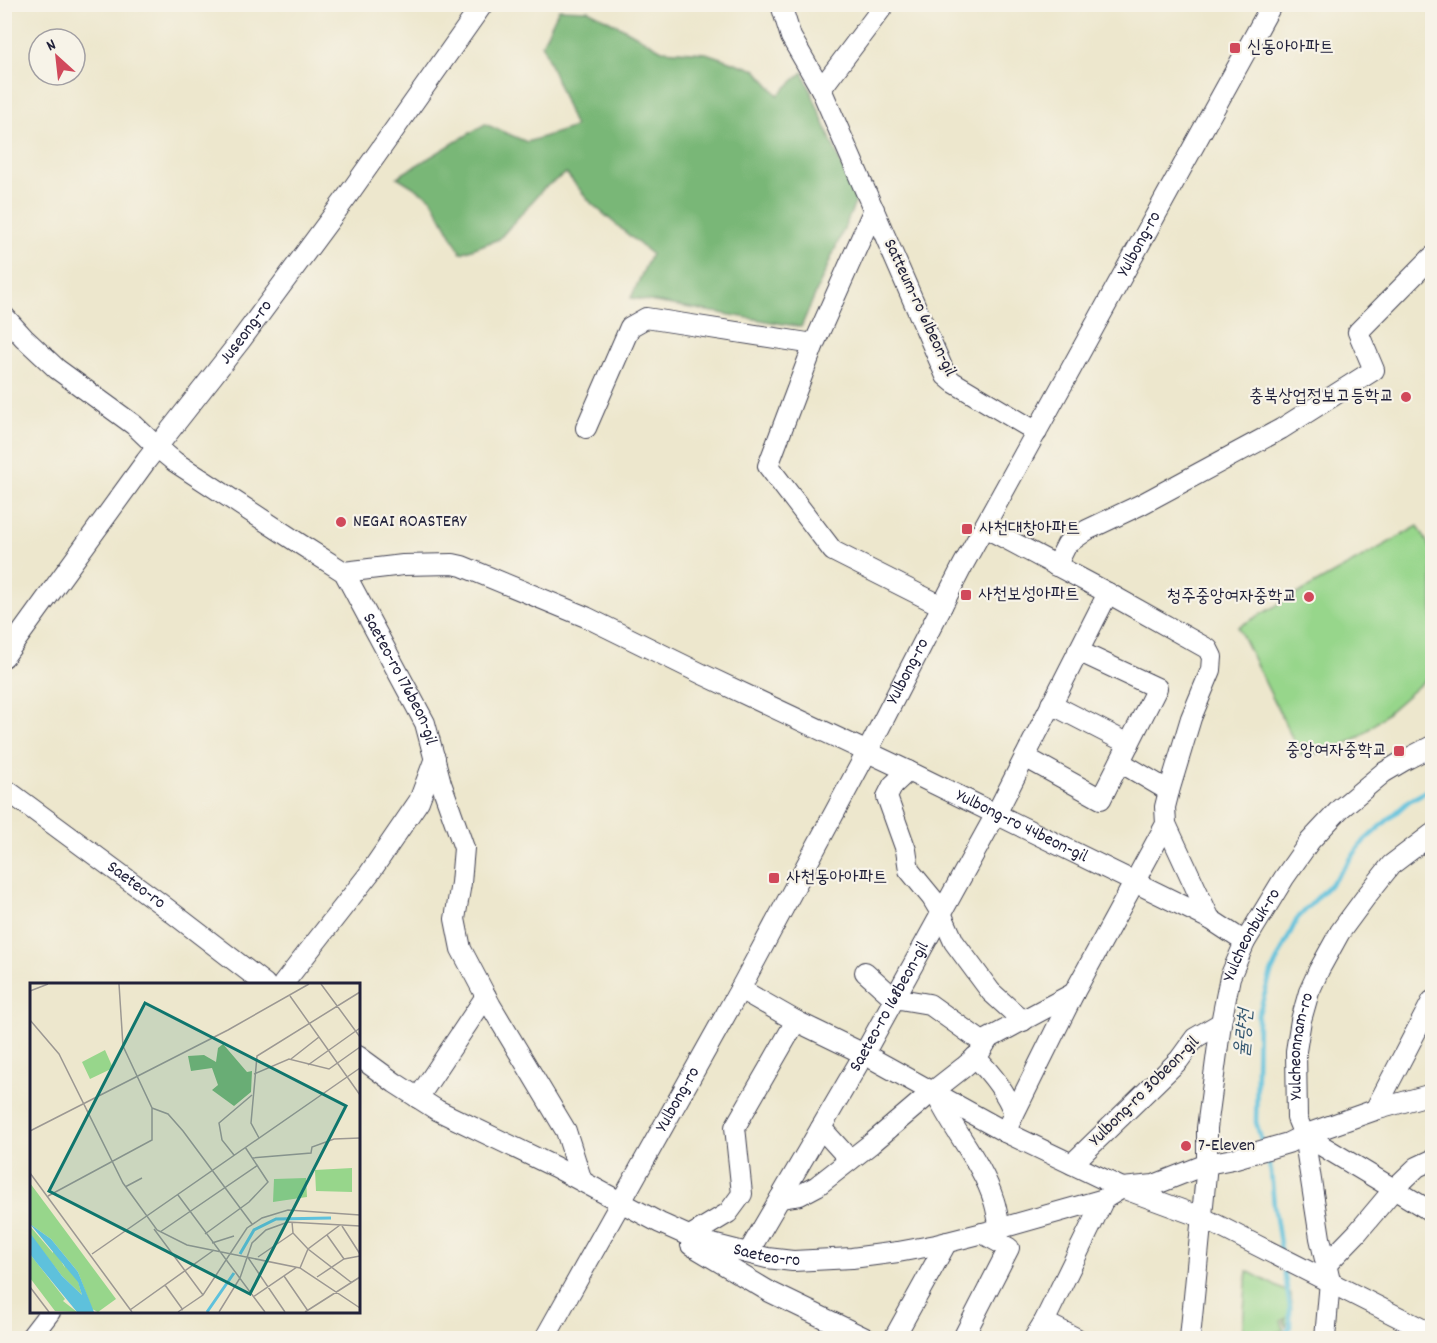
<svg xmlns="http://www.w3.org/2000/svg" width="1437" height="1343" viewBox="0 0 1437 1343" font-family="Dekko,'Poor Story',sans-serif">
  <rect width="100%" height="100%" fill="#f7f3e8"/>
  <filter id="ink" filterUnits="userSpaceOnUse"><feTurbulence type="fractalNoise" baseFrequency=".0167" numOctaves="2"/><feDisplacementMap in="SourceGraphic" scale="12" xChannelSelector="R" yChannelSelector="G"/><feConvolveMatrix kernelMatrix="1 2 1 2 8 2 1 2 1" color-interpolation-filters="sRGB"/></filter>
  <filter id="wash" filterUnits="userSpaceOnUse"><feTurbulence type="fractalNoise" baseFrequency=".008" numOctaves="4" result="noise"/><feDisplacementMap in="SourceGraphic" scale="24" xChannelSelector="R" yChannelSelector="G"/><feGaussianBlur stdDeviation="1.35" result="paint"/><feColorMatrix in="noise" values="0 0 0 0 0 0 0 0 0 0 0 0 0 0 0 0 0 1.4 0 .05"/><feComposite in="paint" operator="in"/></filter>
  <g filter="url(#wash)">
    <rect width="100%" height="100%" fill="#ede7cd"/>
    <path fill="#97d68b" stroke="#5c7c63" stroke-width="1.5" d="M1418,526L1432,551V674L1361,736L1331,751L1301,756L1238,627Z
      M1247,1271L1291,1294C1291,1308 1294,1313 1286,1326L1284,1323L1286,1318L1281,1321L1284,1330L1275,1333L1271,1338H1242Z"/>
    <path fill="#79b777" stroke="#4e6c59" stroke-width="1.5" d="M559,9L588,10L623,28L662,50L706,53L756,70L778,95L803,72L856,201L801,327L631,298L651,254L592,204L566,173L544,188L499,239L461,253L431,198L397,177L485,124L527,142L575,127L542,44Z"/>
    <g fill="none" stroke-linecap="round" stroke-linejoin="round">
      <path stroke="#5ec1dc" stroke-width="4.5" d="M1263,1146L1256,1122L1258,1016L1271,973L1297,919L1336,878L1364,841L1409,801L1432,788
        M1266,1154L1271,1172L1274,1205L1281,1250
        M1279,1338L1290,1327V1307L1283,1264"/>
    </g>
  </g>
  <g filter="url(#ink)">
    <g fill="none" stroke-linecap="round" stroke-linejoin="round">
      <g stroke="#404051" stroke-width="22">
        <g id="minor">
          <path d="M782,4V8L791,37L821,89L946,376L953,382L1037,432"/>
          <path d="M821,89L885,4"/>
          <path d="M874,209L814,344L768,466L833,551L942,606"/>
          <path id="s1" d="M4,316L24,338L57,369L134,425L158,448L175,462L300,544L344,572L425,723L441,783L464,848L461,883L455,919L461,949L491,1006L566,1131L582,1181"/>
          <path d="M586,428L630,327L646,318L814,344"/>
          <path d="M984,527L1108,593L1208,649L1212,657L1211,670L1191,718L1169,791L1165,807L1166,824L1074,993L1005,1132"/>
          <path d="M1056,566L1067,544L1087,530L1140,505L1281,429L1374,370L1358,332L1432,257"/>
          <path id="s2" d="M344,572L403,565L453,564L462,566L586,617L702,674L908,771L1210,919L1245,942"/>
          <path id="s3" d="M4,657L146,461L241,340L346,198L483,4"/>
          <path d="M1051,704L1129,744"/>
          <path d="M1025,757L1101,799L1157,688L1078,651"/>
          <path d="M1120,762L1169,791"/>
          <path d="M908,771L893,785L887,797L906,850L909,870L932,898L941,913L954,942L991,992L1023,1021"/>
          <path id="s4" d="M4,788L161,904L265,984"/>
          <path d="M1166,824L1210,919"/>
          <path d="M865,972L894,998L929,1004L985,1044"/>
          <path d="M283,984L369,874L419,801L435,758"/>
          <path d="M740,989L796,1021L864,1054L1005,1132L1122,1188L1201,1217L1432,1334"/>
          <path id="s5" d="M358,1056L395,1083L437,1110L555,1167L660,1223L700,1241L767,1258L793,1261L852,1258L898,1252L936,1245L991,1231L1104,1199L1122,1188L1154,1185L1207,1164L1233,1159L1288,1143L1304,1135L1375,1110L1432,1094"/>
          <path d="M975,1057C991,1073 1006,1092 1014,1113"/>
          <path d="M936,1094C953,1131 982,1162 994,1201C997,1210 998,1220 1000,1229"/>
          <path d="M418,1098L486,996"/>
          <path d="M1375,1110L1432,1001"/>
          <path d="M821,1128L850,1160"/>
          <path d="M1304,1135L1432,1212"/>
          <path d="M1072,1164L1179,1060L1195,1038L1221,1023"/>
          <path d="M780,1198L800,1195L817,1186L872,1143L932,1092L964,1067L979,1054L988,1039L1074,993"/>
          <path d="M690,1236L728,1213L742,1194L735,1127L796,1021"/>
          <path d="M691,1245L770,1292L865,1338"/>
          <path id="s6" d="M748,1253L864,1054L996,814L1108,593"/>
          <path d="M1326,1265L1357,1233L1394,1189L1417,1167L1432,1160"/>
          <path d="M1044,1322L1076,1338"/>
          <path d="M30,1338L50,1312"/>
          <path id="s7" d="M545,1338L740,989L867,752L963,565L1272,4"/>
          <path d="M894,1338L947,1242"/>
          <path d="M963,1338L1009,1248L982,1233"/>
          <path d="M1034,1338L1044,1322L1104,1199"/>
          <path id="s8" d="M1190,1338L1207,1164V1128L1221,1023L1230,977L1245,942L1284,878L1310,841L1340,809L1383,773L1405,760L1432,746"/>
          <path id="s9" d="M1325,1338L1330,1281L1320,1238L1304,1135L1297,1118L1296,1051L1301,1020L1309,992L1319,970L1340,932L1368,894L1391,865L1432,834"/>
        </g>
      </g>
      <use href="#minor" stroke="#fff" stroke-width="20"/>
    </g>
  </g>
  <g fill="#d1495b" stroke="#f7f3e8" stroke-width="2">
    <rect x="1229" y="42" width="12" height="12" rx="3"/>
    <circle cx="1406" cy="397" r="6"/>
    <circle cx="341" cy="522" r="6"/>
    <rect x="961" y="523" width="12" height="12" rx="3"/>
    <rect x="960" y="589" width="12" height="12" rx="3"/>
    <circle cx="1309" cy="597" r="6"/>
    <rect x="1393" y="745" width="12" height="12" rx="3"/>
    <rect x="768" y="872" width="12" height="12" rx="3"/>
    <circle cx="1186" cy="1146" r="6"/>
  </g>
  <g text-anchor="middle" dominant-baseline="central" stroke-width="4.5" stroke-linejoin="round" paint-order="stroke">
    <g font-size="18" fill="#22223b" stroke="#f7f3e8" text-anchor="start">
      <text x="1247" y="48">신동아아파트</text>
      <text x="1394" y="397" text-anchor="end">충북상업정보고등학교</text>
      <text x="353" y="522">NEGAI ROASTERY</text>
      <text x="979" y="529">사천대창아파트</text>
      <text x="978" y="595">사천보성아파트</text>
      <text x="1297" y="597" text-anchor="end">청주중앙여자중학교</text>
      <text x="1387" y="751" text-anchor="end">중앙여자중학교</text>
      <text x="786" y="878">사천동아아파트</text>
      <text x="1198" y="1146">7-Eleven</text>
    </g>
    <g font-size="18" fill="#22223b" stroke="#f7f3e8">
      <text stroke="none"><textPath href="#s7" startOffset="1245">Yulbong-ro</textPath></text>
      <text transform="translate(919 308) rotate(65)">Satteum-ro 61beon-gil</text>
      <text stroke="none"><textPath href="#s3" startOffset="405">Juseong-ro</textPath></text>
      <text stroke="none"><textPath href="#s7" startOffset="759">Yulbong-ro</textPath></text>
      <text stroke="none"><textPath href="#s1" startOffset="548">Saeteo-ro 176beon-gil</textPath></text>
      <text stroke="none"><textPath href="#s2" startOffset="736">Yulbong-ro 44beon-gil</textPath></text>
      <text stroke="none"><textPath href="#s4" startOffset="164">Saeteo-ro</textPath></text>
      <text stroke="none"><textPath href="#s8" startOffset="411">Yulcheonbuk-ro</textPath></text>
      <text stroke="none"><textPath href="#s6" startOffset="284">Saeteo-ro 168beon-gil</textPath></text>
      <text stroke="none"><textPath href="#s9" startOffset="296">Yulcheonnam-ro</textPath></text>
      <text transform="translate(1145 1092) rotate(-45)">Yulbong-ro 30beon-gil</text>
      <text stroke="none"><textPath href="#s7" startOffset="273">Yulbong-ro</textPath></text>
      <text stroke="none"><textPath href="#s5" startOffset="458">Saeteo-ro</textPath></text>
    </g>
    <g font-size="20" font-style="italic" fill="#375a73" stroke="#f7f3e8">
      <text transform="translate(1245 1033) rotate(-85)">율량천</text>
    </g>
  </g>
  <g transform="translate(30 983)">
    <rect width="330" height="330" fill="#ede7cd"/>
    <path d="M75,67L83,85L60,96L52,79ZM322,185V209L286,208L285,187ZM276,195L277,214L243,219L244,196ZM0,200L86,316L68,329L62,326L48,289L21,256L0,241ZM0,243L23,270V265L25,267L35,285L31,273L46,291L52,312L32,293L1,253ZM0,271L35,316L33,318L47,329L25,328L0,295Z" fill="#97d68b"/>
    <path d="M193,61L217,89L222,88L221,109L204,123L182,107L188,102L182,85L161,88L158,73L174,72L186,79L188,65Z" fill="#79b777"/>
    <path d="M0,241L21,256L48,289L64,329H47L6,279L0,271V250L32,293L52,312L48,299Z" fill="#5ec1dc"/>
    <path fill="none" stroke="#5ec1dc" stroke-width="3" d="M210,271L224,247L246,236L301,235M177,329L204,290"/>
    <path fill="none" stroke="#9c9893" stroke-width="1.5" d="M291,1L330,54M0,8L18,1M260,13L330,112M0,37L29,71L93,200L127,247L157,262L270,285L330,325M261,76L289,54M278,82L330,45M224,91L259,76L299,86L330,64M122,125L138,131L153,148L222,241M0,148L198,47L279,1M229,155L221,140L227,73L330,9M204,172L192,157L189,140L222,112M222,175L281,170L282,164L304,156L330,155M0,190L102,329M95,204L112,195M148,212L235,329M18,213L122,157V125L93,63L89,1M262,239L263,250L278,266L322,300M312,243L330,271M124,246L173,312M130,249L228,182M175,251L219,219L238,199L215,164M297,252L314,276M182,260L204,253M62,271L330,85M217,273L255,329M228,274L263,250M270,285L278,266L310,242M254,293L278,328M287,294L314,276L330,273M135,302L153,327M0,304L19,329M223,314L267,284M100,327L184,267M148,329L173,312L217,245L232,235L258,227L330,232M189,329L210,295L222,260L236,247L258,239L330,243M275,329L330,294"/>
    <path fill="#0f766e" fill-opacity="0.15" stroke="#0f766e" stroke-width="3" d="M115,20L316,123L220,311L19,208Z"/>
    <rect width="330" height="330" fill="none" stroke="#22223b" stroke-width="3"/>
  </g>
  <rect width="1437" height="1343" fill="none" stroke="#f7f3e8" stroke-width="24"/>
  <g transform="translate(57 57) rotate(333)"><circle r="28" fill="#f7f3e8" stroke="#a29fa3" stroke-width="1.5"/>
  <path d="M0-4.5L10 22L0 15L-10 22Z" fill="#d1495b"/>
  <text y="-9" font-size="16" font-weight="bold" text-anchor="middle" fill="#22223b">N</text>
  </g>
</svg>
